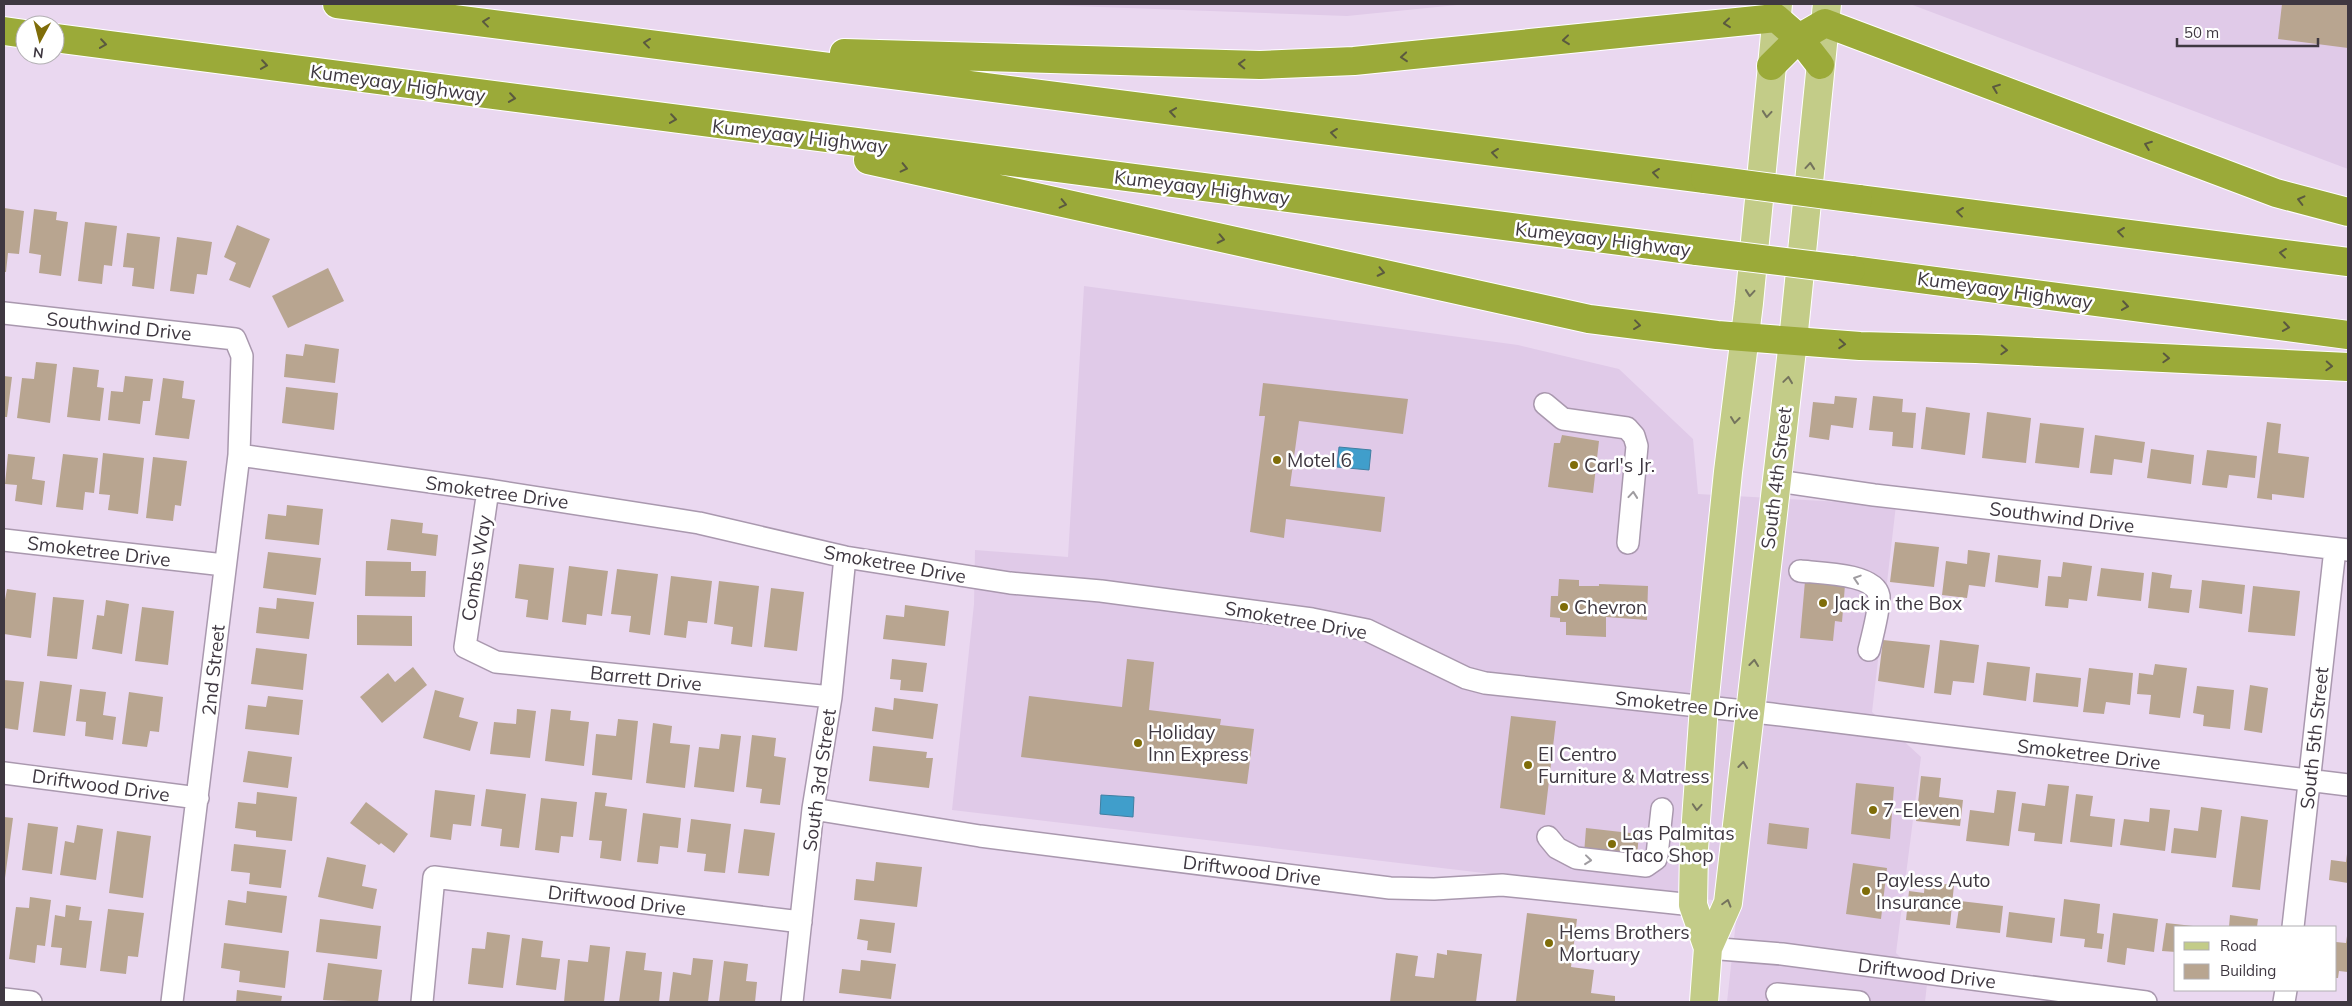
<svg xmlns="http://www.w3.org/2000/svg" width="2352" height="1006" viewBox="0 0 2352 1006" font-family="Mulish,sans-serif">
  <rect width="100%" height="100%" fill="#ead8f0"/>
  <path fill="#e0cae8" d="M1018,4H1467L1347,16Z
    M1910,4H2348V169Z
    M1084,286L1518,345L1619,369L1693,439L1698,494L1896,505L1872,712L1921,757L1896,953L1927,984L1925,1002H1727L1738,903L952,810L974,604L975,550L1068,557Z"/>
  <path fill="#409ecb" stroke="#407fa2" d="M1339,447L1371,450L1369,470L1337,467Z
    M1101,795L1134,797L1133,817L1100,814Z"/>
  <path fill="#b8a590" d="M2282,4H2348V48L2278,39Z
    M4,208L24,211L19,254L8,253L6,272H4Z
    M34,209L57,212L56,220L68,222L61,276L39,273L41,255L29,253Z
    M85,222L117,226L112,266L104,265L102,284L78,281Z
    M237,225L270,239L250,288L229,280L236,263L224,257Z
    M127,233L160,237L154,289L132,286L134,268L123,267Z
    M177,237L212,242L207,275L197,274L194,294L170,291Z
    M328,268L344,301L288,328L272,296Z
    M305,344L339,349L335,383L284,377L286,354L303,356Z
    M36,362L57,364L50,423L17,418L22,378L34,379Z
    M73,367L99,370L97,387L104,388L100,421L67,417Z
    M4,376L12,377L7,417H4Z
    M125,376L153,379L150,401H143L140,424L108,420L111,391L123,392Z
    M163,378L184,381L182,398L195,400L189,439L155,435Z
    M1263,383L1408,399L1403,434L1299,421L1290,486L1385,497L1381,532L1286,519L1284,538L1250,532L1265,416H1259Z
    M286,387L338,393L334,430L282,423Z
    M1835,396L1857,398L1853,428L1831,425L1829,440L1809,437L1813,402L1834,404Z
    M1873,396L1903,399L1902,412L1916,413L1913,448L1892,446L1893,432L1869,430Z
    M1926,407L1970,413L1965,455L1921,449Z
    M1987,412L2031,418L2026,463L1982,458Z
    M2267,422L2281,424L2278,453L2309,457L2304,498L2272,494V500L2257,498Z
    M2040,423L2084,428L2079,468L2035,463Z
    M1562,435L1599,441L1593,493L1548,487L1554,443H1560Z
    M2095,435L2145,442L2142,463L2114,459L2112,475L2090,473Z
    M2151,449L2194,455L2191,484L2147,478Z
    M2207,450L2257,456L2255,478L2229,475L2227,488L2202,485Z
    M103,453L144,458L138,514L108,510L110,495L99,494Z
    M8,454L35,457L32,479L45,481L42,505L15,501L17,485L5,484Z
    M63,454L98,458L94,493L85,492L83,510L56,507Z
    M153,457L187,461L181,506L175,505L173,521L146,518Z
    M287,505L323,509L319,545L265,539L268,514L286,516Z
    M391,519L423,523L422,533L438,535L436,556L387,550Z
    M1895,542L1939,547L1934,587L1890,582Z
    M1968,550L1990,553L1985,587L1969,585L1967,598L1942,595L1946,561L1967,564Z
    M268,552L321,558L316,595L263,588Z
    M1998,555L2041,560L2038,588L1995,582Z
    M366,561L411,562V571H426L425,597L365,596Z
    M2063,562L2092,566L2087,601L2069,599L2068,608L2045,606L2048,576L2061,577Z
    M519,564L554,568L548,620L526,617L528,600L515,598Z
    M569,566L608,571L602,616L587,614L586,625L562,622Z
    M2101,568L2144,573L2141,601L2097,596Z
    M617,569L658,574L650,635L629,632L631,616L611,614Z
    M2152,572L2172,575L2170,588L2192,590L2189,613L2148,608Z
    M671,576L712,581L707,623L688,621L686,638L664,635Z
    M1559,579L1579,580V586H1599V584L1648,586L1647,620L1606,617V637L1566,635V622H1560V618L1550,617L1551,596H1558Z
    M2202,580L2245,585L2242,614L2199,608Z
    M719,581L759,586L752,647L731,644L733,627L714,624Z
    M1805,581L1845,585L1842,622L1835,621L1833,641L1800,638Z
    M2253,586L2300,591L2295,636L2248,632Z
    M771,588L804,592L797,651L764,647Z
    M7,589L36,593L31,638L4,634V605Z
    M53,597L84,600L77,659L47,656Z
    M277,598L314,602L309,639L256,633L259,607L276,609Z
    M106,600L129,604L122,654L92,649L97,615L104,616Z
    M905,605L949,611L945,646L883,639L886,615L904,617Z
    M142,607L174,611L168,665L135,661Z
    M357,615L412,616V646L357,645Z
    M1883,640L1930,645L1924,688L1878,681Z
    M1940,640L1979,645L1974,683L1953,681L1951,695L1934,693Z
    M256,648L307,654L303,690L251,684Z
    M892,659L927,663L923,692L900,690L901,680L890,679Z
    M1127,659L1154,662L1149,710L1221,719L1220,725L1254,729L1247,784L1021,757L1029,696L1122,707Z
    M1987,662L2030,667L2026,701L1983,695Z
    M2155,664L2187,668L2180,718L2149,714L2151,695L2137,694L2139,673L2153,675Z
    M413,667L427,685L382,723L360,697L388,673L395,682Z
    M2089,668L2133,673L2130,705L2106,702L2104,714L2083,712Z
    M2036,673L2081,678L2078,707L2033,702Z
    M4,680L24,682L18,730L4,728Z
    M40,681L72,685L65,736L33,732Z
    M2250,685L2268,688L2262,733L2244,730Z
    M2197,686L2234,690L2230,729L2203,726L2204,715L2193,713Z
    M80,689L106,692L103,715L116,717L113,740L85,736L86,722L76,721Z
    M435,690L464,698L459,717L478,722L470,751L423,738Z
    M129,692L163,697L159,732L150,731L147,747L122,744Z
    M268,696L303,700L299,735L245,729L248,705L266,707Z
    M894,698L938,704L933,739L872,731L875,707L893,710Z
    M517,709L536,711L530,758L490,754L494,722L516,724Z
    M551,709L571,711L570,720L589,722L584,766L545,761Z
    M1511,716L1556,721L1545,815L1500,808Z
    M618,719L638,721L632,780L592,775L596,734L616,736Z
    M653,723L672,726L670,743L690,745L685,788L646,783Z
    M721,734L741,736L734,792L694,787L699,747L719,749Z
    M752,735L776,738L774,756L786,758L780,805L760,803L762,789L746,787Z
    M873,746L927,752L926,758H933L929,788L869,781Z
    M248,751L292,757L288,788L243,782Z
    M1921,776L1941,778L1939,797L1963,800L1960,826L1916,821Z
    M1856,783L1894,787L1890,839L1851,834Z
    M2048,784L2069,786L2062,844L2034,841L2035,833L2018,831L2022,803L2045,806Z
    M486,789L526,794L519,848L500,846L502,829L481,826Z
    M435,790L475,795L471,826L453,824L451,840L430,837Z
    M1997,790L2016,792L2009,846L1966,841L1970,810L1994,813Z
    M257,792L297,797L292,841L256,837V831L235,828L238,802L256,804Z
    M595,792L607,793L605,806L627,809L621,861L600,858L602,841L589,840Z
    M2076,794L2093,796L2090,816L2115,819L2112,847L2070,842Z
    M541,798L577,802L573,837L561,836L559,853L535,850Z
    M366,802L408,834L394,853L381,843L379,845L350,823Z
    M2201,807L2222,810L2216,858L2171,853L2174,828L2198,831Z
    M2150,808L2170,810L2165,851L2120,845L2124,819L2149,822Z
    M643,813L681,818L678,848L660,846L658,864L637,862Z
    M2241,816L2268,820L2260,890L2232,887Z
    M4,817L13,818L5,878L4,877Z
    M691,819L731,824L725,873L704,871L706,854L687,852Z
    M28,823L58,827L52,874L22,870Z
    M1769,823L1809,828L1807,849L1767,844Z
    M77,825L103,829L96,880L60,875L65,841L74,843Z
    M1586,828L1639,834L1637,856L1584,854Z
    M744,829L775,833L769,876L738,873Z
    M117,831L151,836L143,898L109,893Z
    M234,844L286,850L281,888L249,884L250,873L231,871Z
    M2347,854L2348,883L2329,880L2331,860L2346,862Z
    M327,857L366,865L362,886L377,889L373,909L318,897Z
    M876,862L922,867L917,907L854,900L856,879L874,881Z
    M1853,863L1887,868L1881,919L1846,914Z
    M1925,882L1954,885L1950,925L1906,920L1909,891L1924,893Z
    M247,891L287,896L282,933L225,925L228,900L246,903Z
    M30,897L51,900L45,946L37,945L35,963L9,959L16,907L29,908Z
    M2064,899L2100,904L2097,933L2104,934L2102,949L2084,947L2085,939L2060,936Z
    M1960,901L2003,906L2000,933L1956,928Z
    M66,905L81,907L79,920L92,921L86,968L60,965L62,948L51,947L55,915L65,917Z
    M108,909L144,913L138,957L128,956L126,974L100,971Z
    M2009,912L2055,918L2052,943L2006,937Z
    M1527,913L1577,919L1571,967L1594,970L1591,993L1615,996V1002L1516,1001Z
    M2113,913L2158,919L2154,952L2127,948L2125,965L2107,962Z
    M2230,915L2258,919L2257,927H2229Z
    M320,919L381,926L377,959L316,952Z
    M860,919L895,923L891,953L867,950L868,941L857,939Z
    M2166,923L2193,926L2176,927V952L2162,951Z
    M487,932L510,935L503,988L468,984L472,948L485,949Z
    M2347,936L2348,972L2339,971L2338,978H2336V942L2346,943Z
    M522,938L543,941L541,957L560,959L556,990L516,985Z
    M224,943L289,951L285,988L239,982L240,971L221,968Z
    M590,945L610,947L604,1002H564L568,960L588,962Z
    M1447,950L1482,954L1476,1002H1390L1396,953L1418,956L1415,976L1434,978L1437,953L1447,955Z
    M626,951L646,953L644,970L662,972L659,1002H619Z
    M693,958L713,960L708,1002H669L673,972L691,975Z
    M861,960L896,964L891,999L839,993L842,969L860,971Z
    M724,961L748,964L746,981L757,982L755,1002H719Z
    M328,963L382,970L378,1002L323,1000Z
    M237,990L282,996L281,1002H236Z"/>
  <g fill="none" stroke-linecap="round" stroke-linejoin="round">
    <g stroke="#a998ae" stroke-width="24">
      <path id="minor" d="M4,313L235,339L242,356L239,455L172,1002
        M1545,404L1563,419L1627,428L1634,436L1637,446L1628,543
        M239,455L488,490L699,523L845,557L1010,583L1101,591L1312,619L1367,630L1466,678L1485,683L1772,714L2348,785
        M1777,481L1874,495L2348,550
        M488,490L465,647L496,662L831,697
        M4,540L224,565
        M1800,571C1817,573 1875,573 1879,596C1880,607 1872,638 1869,650
        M4,773L198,798
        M813,809L980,836L1390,888L1434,889L1502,885L1693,905
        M1548,837L1557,848L1576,858L1646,866L1656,859L1657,855L1662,809
        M2293,927L2335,549
        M1708,948L1782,954L2146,1002
        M1777,994L1859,1002
        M4,999L31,1002
        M422,1002L434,877L801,922
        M792,1002L813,809L831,697L845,557
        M2284,1002L2286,990"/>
    </g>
    <g stroke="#fff" stroke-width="30">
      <path id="major" d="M1708,948L1693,905L1694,849L1704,706L1728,472L1749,303L1778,4
        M1704,1002L1708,948L1728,903L1793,341L1827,4"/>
    </g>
    <g stroke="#fff" stroke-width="30">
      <path id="highway" d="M337,4L1705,179
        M4,31L25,34
        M55,38L1697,251
        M844,53L1260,65L1354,61L1776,18L1799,38L1820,65
        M1771,66L1799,38L1825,23L2276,193L2348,212
        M868,160L1589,319L1717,335L1860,346L1976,349L2348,367
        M1858,199L2348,262
        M1851,270L2348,335"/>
    </g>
    <use href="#minor" stroke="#fff" stroke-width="21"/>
    <use href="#major" stroke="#c3cc88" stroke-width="28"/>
    <use href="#highway" stroke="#9baa39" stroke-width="28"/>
    <g stroke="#fff" stroke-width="30" stroke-linecap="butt">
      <path id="highway-bridge" d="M1705,179L1858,199
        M1697,251L1851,270"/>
    </g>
    <use href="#highway-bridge" stroke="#9baa39" stroke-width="28"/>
  </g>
  <defs><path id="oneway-chevron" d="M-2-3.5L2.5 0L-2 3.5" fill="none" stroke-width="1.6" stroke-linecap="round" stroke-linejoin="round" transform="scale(1.25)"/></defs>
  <g stroke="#5b5a3f">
    <use href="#oneway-chevron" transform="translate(486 22) rotate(-173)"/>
    <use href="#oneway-chevron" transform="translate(1727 23) rotate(174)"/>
    <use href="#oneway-chevron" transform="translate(1566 40) rotate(174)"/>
    <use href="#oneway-chevron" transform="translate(647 43) rotate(-173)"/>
    <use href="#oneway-chevron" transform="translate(103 44) rotate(8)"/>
    <use href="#oneway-chevron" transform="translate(1404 57) rotate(175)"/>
    <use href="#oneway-chevron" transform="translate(1242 64) rotate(-178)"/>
    <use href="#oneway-chevron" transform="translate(264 65) rotate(8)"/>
    <use href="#oneway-chevron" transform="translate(1996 88) rotate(-159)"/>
    <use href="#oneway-chevron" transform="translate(512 98) rotate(8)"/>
    <use href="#oneway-chevron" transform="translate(1173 112) rotate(-172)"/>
    <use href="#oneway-chevron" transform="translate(673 119) rotate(8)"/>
    <use href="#oneway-chevron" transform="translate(1334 133) rotate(-173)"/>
    <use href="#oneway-chevron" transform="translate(2148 145) rotate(-159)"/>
    <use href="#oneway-chevron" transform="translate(1495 153) rotate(-173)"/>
    <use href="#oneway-chevron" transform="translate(904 168) rotate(13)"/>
    <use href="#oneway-chevron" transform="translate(1656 173) rotate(-173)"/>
    <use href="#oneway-chevron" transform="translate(2301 200) rotate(-166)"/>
    <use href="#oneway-chevron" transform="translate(1063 204) rotate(13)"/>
    <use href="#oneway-chevron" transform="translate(1960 212) rotate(-173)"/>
    <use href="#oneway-chevron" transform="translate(2121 232) rotate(-173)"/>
    <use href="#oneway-chevron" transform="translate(1221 239) rotate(12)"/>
    <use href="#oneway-chevron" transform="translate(2283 253) rotate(-173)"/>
    <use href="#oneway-chevron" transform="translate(1381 272) rotate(12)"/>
    <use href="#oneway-chevron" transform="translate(2125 306) rotate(8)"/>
    <use href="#oneway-chevron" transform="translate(1637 325) rotate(7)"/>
    <use href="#oneway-chevron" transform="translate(2286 327) rotate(8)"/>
    <use href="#oneway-chevron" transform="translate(1842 344) rotate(4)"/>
    <use href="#oneway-chevron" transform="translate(2004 350) rotate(3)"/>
    <use href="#oneway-chevron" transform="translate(2166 358) rotate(3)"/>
    <use href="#oneway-chevron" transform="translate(2329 366) rotate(3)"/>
  </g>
  <g stroke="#74735d">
    <use href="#oneway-chevron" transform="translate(1767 114) rotate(95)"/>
    <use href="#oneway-chevron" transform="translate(1810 166) rotate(-85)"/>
    <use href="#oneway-chevron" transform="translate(1750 293) rotate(95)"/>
    <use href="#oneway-chevron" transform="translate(1788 380) rotate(-82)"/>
    <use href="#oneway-chevron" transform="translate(1735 420) rotate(97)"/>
    <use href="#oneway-chevron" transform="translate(1754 663) rotate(-84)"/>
    <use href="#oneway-chevron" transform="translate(1743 765) rotate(-84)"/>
    <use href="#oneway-chevron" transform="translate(1697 807) rotate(94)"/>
    <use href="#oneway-chevron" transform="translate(1727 903) rotate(-74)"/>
  </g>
  <g stroke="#9f9ca0">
    <use href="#oneway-chevron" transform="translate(1633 495) rotate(-85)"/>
    <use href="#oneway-chevron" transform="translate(1857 579) rotate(-162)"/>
    <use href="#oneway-chevron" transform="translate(1588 860) rotate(6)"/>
  </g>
  <g fill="#7f6d09" stroke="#fff" stroke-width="2">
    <circle cx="1277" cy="460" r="5"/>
    <circle cx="1574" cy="465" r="5"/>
    <circle cx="1823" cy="603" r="5"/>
    <circle cx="1564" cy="607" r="5"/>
    <circle cx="1138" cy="743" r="5"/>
    <circle cx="1528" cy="765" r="5"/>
    <circle cx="1873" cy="810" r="5"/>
    <circle cx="1612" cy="844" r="5"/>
    <circle cx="1866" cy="891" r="5"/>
    <circle cx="1549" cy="943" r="5"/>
  </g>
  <g text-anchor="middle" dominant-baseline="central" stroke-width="5" stroke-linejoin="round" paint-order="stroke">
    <g font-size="19" fill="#3f3841" stroke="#fff">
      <text transform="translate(398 83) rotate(8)">Kumeyaay Highway</text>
      <text transform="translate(800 136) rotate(7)">Kumeyaay Highway</text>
      <text transform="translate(1202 187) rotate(7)">Kumeyaay Highway</text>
      <text transform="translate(1603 239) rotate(7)">Kumeyaay Highway</text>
      <text transform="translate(2005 290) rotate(8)">Kumeyaay Highway</text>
      <text transform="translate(119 326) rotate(6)">Southwind Drive</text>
      <text transform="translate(1776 478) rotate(-83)">South 4th Street</text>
      <text transform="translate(497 492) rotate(8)">Smoketree Drive</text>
      <text transform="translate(2062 517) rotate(7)">Southwind Drive</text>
      <text transform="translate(99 551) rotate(7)">Smoketree Drive</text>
      <text transform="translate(895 564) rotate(10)">Smoketree Drive</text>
      <text transform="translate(476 568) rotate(-81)">Combs Way</text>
      <text transform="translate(1296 620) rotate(10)">Smoketree Drive</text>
      <text transform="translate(213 670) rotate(-84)">2nd Street</text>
      <text transform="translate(646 678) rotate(6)">Barrett Drive</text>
      <text transform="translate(1687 705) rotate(6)">Smoketree Drive</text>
      <text transform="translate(2314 738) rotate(-84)">South 5th Street</text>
      <text transform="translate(2089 754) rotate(7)">Smoketree Drive</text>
      <text transform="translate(819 780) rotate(-82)">South 3rd Street</text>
      <text transform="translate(101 785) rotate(8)">Driftwood Drive</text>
      <text transform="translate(1252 870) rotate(7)">Driftwood Drive</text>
      <text transform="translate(617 900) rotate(7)">Driftwood Drive</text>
      <text transform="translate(1927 973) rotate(7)">Driftwood Drive</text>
    </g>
    <g font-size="19" fill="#3f3841" stroke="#fff" text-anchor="start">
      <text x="1287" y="460">Motel 6</text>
      <text x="1584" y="465">Carl's Jr.</text>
      <text x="1833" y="603">Jack in the Box</text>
      <text x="1574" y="607">Chevron</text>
      <text x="1148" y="732">Holiday<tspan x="1148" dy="22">Inn Express</tspan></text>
      <text x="1538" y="754">El Centro<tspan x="1538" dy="22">Furniture &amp; Matress</tspan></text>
      <text x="1883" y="810">7-Eleven</text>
      <text x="1622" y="833">Las Palmitas<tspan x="1622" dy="22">Taco Shop</tspan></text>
      <text x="1876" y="880">Payless Auto<tspan x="1876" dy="22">Insurance</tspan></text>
      <text x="1559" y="932">Hems Brothers<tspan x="1559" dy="22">Mortuary</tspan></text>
    </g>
  </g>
  <rect width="2352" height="1006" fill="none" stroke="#3f3841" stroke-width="10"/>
  <rect x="2174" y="926" width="162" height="65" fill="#ffffff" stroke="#b2afb3"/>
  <rect x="2184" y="942" width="25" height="8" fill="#c3cc88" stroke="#b2afb3"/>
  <text x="2220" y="951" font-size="15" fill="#3f3841">Road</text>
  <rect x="2184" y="964" width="25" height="15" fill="#b8a590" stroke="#b2afb3"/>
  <text x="2220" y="976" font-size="15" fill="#3f3841">Building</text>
  <g transform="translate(40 40) rotate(187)"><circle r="24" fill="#ffffff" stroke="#b2afb3"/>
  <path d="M0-4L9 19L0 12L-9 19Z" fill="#7f6d09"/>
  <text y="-8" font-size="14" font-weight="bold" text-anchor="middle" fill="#3f3841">N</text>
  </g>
  <path d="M2177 38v8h141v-8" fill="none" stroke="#3f3841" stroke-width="2.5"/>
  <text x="2184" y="38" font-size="15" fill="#3f3841" stroke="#ffffff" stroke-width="4" paint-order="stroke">50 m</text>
</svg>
